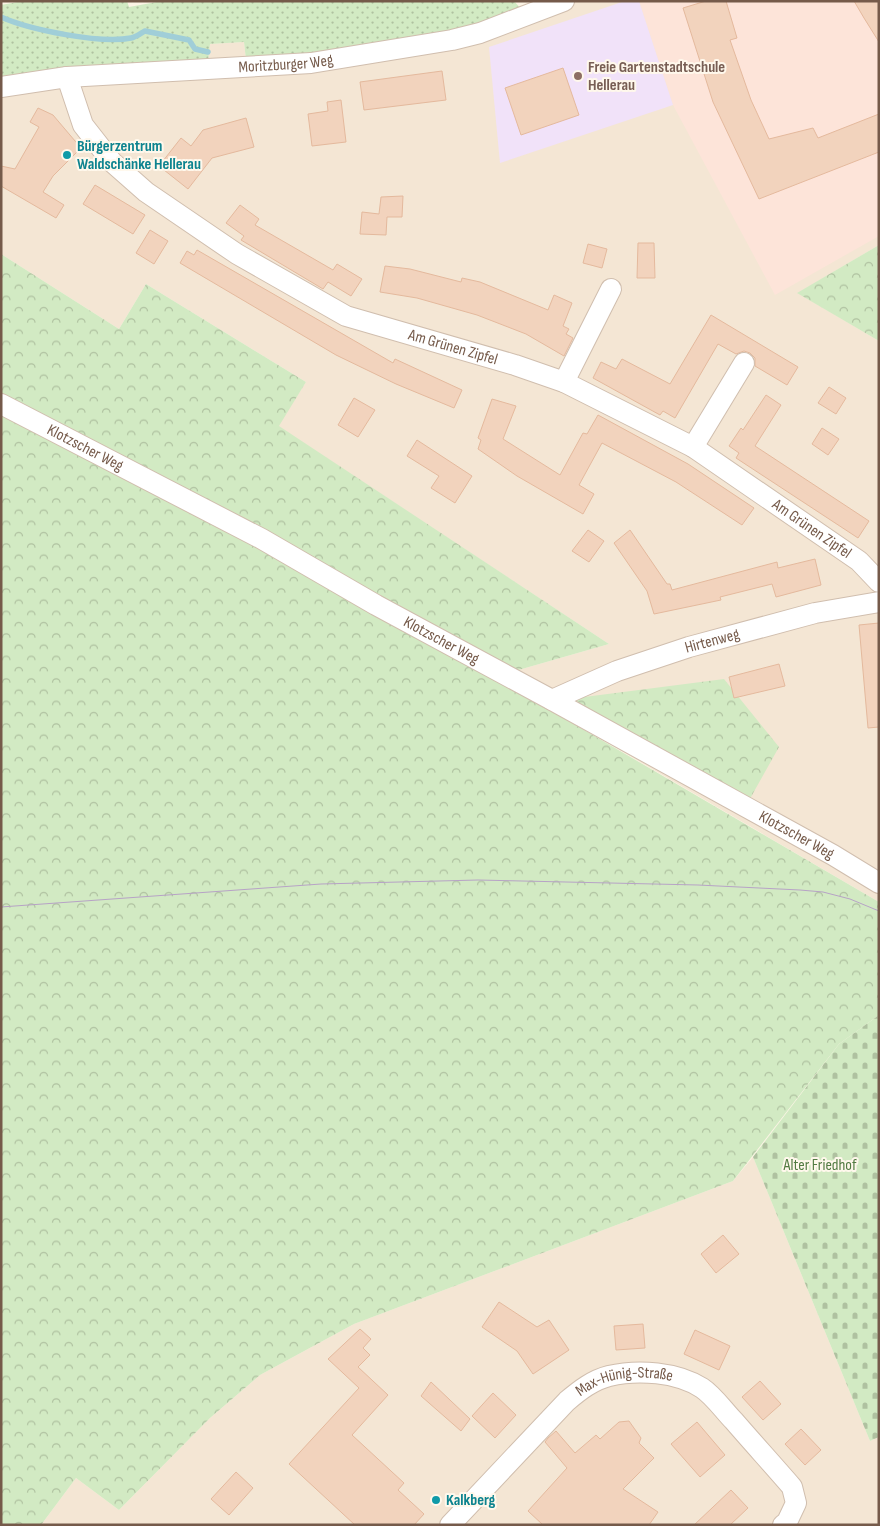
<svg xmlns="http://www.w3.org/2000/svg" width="880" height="1526" viewBox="0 0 880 1526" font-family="'Sofia Sans Condensed',sans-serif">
  <defs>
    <pattern id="grass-dots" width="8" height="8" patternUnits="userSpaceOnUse" patternTransform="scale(1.25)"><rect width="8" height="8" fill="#d2eac3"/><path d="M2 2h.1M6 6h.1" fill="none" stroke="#afc1a0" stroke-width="1.8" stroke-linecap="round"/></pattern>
    <pattern id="forest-crowns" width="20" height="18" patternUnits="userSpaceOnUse" patternTransform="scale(1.25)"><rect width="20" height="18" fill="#d2eac3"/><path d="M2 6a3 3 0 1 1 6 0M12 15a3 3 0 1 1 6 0" fill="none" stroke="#afc1a0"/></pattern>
    <pattern id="cemetery-stones" width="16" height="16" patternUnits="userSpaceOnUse" patternTransform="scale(1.25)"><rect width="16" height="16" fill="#d2eac3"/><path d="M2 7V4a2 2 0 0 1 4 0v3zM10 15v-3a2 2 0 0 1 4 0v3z" fill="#afc1a0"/></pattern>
  </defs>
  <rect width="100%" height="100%" fill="#fcf4e5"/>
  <path fill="#f4e6d4" d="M545,1H879V245L798,293L879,341V902L507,684L515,671L609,644L278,426L306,382L146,284L119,329L1,254V77L66,69L208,61L210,44L244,42L246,60L475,28Z
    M753,1157L870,1441L879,1437V1525H41L76,1478L119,1510L210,1418L260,1375L354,1324L733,1181Z"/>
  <path fill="#fde4d9" d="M639,1H879V236L775,295L673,105Z"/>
  <path fill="#f1e2f9" d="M625,1H639L673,105L500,163L489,47Z"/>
  <path fill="url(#grass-dots)" d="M23,1H127L129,7L162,1H514L522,10L475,28L306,57L246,60L244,42L210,44L208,62L66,69L1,77V5Z"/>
  <path fill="url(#forest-crowns)" d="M879,245V341L797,293Z
    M1,254L119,329L146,284L306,382L279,426L609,644L515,671L507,685L879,902V1015L839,1044L733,1181L354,1324L260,1375L210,1418L119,1510L76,1478L41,1525H1Z
    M724,679L779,747L747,804L561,700Z"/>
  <path fill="url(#cemetery-stones)" d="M879,1015V1437L870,1441L753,1157L839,1044Z"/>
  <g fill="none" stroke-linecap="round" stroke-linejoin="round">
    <path stroke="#a0ced8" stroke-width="5.5" d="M1,17C30,30 101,44 131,38C136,37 141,33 145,31L189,40L195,49L208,52"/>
  </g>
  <path fill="#f2d3bd" stroke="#e4b99d" d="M706,1H726L737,38L730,40L751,100L769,139L813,128L818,138L879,114V152L759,199L713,102L683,8Z
    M854,1H879V42L864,18Z
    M563,68L579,115L521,135L505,88Z
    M442,71L446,100L364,110L360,82Z
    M341,100L346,142L312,146L308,114L328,111L327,102Z
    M38,108L53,115L81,148L53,176L43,192L64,205L56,218L1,186V166L15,169L39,127L30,122Z
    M246,118L254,147L212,158L188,189L159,166L181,138L191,146L203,130Z
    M95,185L145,215L133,234L83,204Z
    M403,196L402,217H387L386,235L360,234L362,212L379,214L381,197Z
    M240,205L259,219L255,225L333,270L337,264L362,279L351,296L328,282L323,289L241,240L244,236L226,223Z
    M150,230L168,241L154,264L136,253Z
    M638,243H654L655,278H637Z
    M588,244L607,249L602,268L583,263Z
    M197,250L393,363L395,359L462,390L454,408L396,384L336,355L180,263L187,251L194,255Z
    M385,266L410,269L461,282L462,278L480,282L548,310L554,295L572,303L563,326L569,329L566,334L573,338L564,356L526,334L477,315L417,298L380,292Z
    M711,315L798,367L787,385L755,366V358L750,353L744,351L736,354L718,344L675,418L663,411L660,415L593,378L601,362L616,369L622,359L670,384Z
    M829,387L846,398L836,414L818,403Z
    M766,395L781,405L755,446L869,521L858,538L736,458L739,453L729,446L741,428L743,430Z
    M354,398L375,410L358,437L338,425Z
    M492,399L516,406L503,439L560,475L583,433L587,434L598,415L688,464L754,508L742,525L676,482L602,443L579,485L594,494L583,514L517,476L478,449L481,440L478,438Z
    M822,428L839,439L828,455L812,444Z
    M417,440L472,476L455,503L431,488L439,476L407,456Z
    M588,530L604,541L589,562L572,551Z
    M630,530L667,584H670L672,590L777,562L778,568L815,559L821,585L776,597L772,584L720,597L721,600L654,614L647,591L614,543Z
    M879,623V727L868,728L859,625Z
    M779,664L785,686L734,698L729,677Z
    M723,1235L739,1254L716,1273L701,1254Z
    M499,1302L537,1327L549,1320L569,1350L533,1374L517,1351L482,1327Z
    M643,1324L645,1348L616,1350L614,1326Z
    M360,1329L371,1339L363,1348L370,1355L358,1367L388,1395L352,1435L404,1483L398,1490L424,1514L414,1525H355L289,1464L359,1388L328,1359Z
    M695,1330L730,1346L719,1370L684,1354Z
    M760,1381L781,1404L763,1420L742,1397Z
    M431,1382L470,1419L461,1431L421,1396Z
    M493,1393L516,1415L495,1438L472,1416Z
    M629,1421L641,1438L639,1443L654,1458L623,1489L658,1512L649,1525H543L528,1511L567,1468L545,1442L548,1438L556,1431L575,1453L596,1435L600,1439L619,1422Z
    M697,1422L725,1455L700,1477L671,1444Z
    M801,1429L821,1450L805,1465L785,1444Z
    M236,1472L253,1488L229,1515L211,1499Z
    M731,1490L748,1508L730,1525H694Z"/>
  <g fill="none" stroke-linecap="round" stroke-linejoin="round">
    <g stroke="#d0beae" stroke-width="22">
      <g id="minor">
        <path id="s1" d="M67,77L83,125L112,162L146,192L237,254L346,316L515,365L564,382L693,447L859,561L879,582"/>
        <path id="s2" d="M1,87L67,77L311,63L452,40L480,33L564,1"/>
        <path d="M564,382L611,289"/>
        <path id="s3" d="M1,404L262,539L376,605L552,700L833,855L879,883"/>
        <path d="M693,447L744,363"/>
        <path id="s4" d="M552,700L617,671L689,647L815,613L879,602"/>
        <path id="s5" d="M450,1525L567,1401C580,1390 593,1380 609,1376C638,1369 677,1372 702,1388C714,1396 724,1411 734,1421C753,1443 773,1465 792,1487L796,1503L787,1522L783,1525"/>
      </g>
    </g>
    <use href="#minor" stroke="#fff" stroke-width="20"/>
    <path stroke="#b7a3c6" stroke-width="1" d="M1,907L321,884L478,880L698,885L800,890L823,892L850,899L879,911"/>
  </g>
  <circle fill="#8d6e63" stroke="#fff8ec" stroke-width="2" cx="578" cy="76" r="5"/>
  <g fill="#0f9aa8" stroke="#fff8ec" stroke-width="2">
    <circle cx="67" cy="155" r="5"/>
    <circle cx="436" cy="1500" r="5"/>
  </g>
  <g text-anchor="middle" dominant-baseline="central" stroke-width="4" stroke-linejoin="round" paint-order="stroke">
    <g font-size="16" fill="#755a4a" stroke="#fff8ec">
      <text stroke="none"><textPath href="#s2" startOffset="286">Moritzburger Weg</textPath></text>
      <text stroke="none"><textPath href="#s1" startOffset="490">Am Grünen Zipfel</textPath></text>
      <text stroke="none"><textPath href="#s3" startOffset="95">Klotzscher Weg</textPath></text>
      <text stroke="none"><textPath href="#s1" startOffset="895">Am Grünen Zipfel</textPath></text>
      <text stroke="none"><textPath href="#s3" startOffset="500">Klotzscher Weg</textPath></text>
      <text stroke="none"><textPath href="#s4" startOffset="171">Hirtenweg</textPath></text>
      <text stroke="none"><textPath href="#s3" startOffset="905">Klotzscher Weg</textPath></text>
      <text stroke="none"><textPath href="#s5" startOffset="234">Max-Hünig-Straße</textPath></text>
    </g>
    <g font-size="16" font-weight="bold" fill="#785e54" stroke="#fff8ec" text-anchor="start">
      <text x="588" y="67">Freie Gartenstadtschule<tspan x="588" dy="18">Hellerau</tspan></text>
    </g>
    <g font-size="16" font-weight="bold" fill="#0d838f" stroke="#fff8ec" text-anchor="start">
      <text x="77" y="146">Bürgerzentrum<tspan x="77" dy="18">Waldschänke Hellerau</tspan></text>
      <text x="446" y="1500">Kalkberg</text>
    </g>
    <g font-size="16" fill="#527b42" stroke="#fff8ec">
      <text x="820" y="1165">Alter Friedhof</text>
    </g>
  </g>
  <rect width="880" height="1526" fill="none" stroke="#755a4a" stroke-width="5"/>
</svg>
